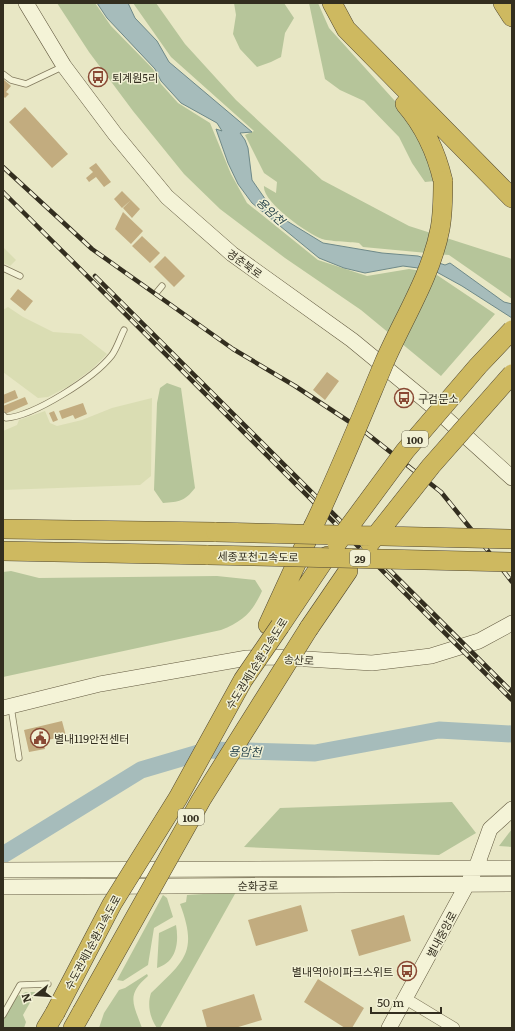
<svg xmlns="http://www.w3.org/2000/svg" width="515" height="1031" viewBox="0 0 515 1031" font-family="Literata,'Noto Sans KR',serif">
  <rect width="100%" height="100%" fill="#e8e7c5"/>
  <path fill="#daddb3" d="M3,247L16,260L10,266L3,263Z
    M8,307L23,317L53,332L81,334L107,354L92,369L69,386L48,397L38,398L3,372V310Z
    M152,398L151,476L140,485L3,490V431L17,425L19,420L45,411L50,423L57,426L82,420L112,408Z"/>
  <path fill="#b6c59a" d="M57,3H95L111,26L153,69L161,84L178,103L210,123L231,174L247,203L318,260L367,276L409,269L434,273L495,314L441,376L361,310L285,258L220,209L184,174L133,111L89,52Z
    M133,3H156L185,44L236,100L322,180L409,226L512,259V299L449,255L363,247L359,243C351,242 327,241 322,239C308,234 262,202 264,186L276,193L277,182L264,173L245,135L254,131L171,57Z
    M234,3H284L294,18L285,33L281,57L271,62L257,67L240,49L233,34L236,15Z
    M309,3H318L329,28L413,121L435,181L425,182L412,163L399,137L364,101L340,90L325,79Z
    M167,383L181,388L195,488C185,501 179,502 163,503L154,490L157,403L160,388Z
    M11,571L39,578L217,576L255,580L262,591C252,613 243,621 221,630L3,677V572Z
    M452,802L476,833L439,855L244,847L280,808Z
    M512,829V847L499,846Z
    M236,892L160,1028H157C150,1018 147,1005 151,993C185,960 198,952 180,904L186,902L187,895Z
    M163,895L167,898L173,917L154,928L148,965L123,981L117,980Z
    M176,925C179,942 177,962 157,968L159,933Z
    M147,974L148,976C126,995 133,1003 142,1028H99L104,1013L119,990L125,988Z
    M26,992H36L23,1015L26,1022L24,1028H3C3,1007 7,1000 26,992Z"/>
  <path fill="#a6bcbb" stroke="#6e8989" d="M97,3H128L135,18L157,41L169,62L252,132L240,133L245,140L248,148L252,180L270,206L282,218L323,243L382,253L418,256L445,265L450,263L504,302L512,304V318L462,286L433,270L403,266L365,273L344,268L319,258L252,203L238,184L228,163L216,129L222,131L217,123L181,103L161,81L155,69L107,18Z"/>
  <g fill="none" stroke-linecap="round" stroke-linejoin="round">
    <path stroke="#a6bcbb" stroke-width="17" d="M3,855L141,770L209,750L315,753L439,730L512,734"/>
  </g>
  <path fill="#c2ac7f" d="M3,79L11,86L6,92L9,94L5,98L3,96Z
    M25,107L68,154L52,168L9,122Z
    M96,163L111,182L104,187L96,177L89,182L86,178L93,172L89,168Z
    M122,191L131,200L122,208L114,199Z
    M131,200L140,209L132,218L123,208Z
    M123,212L143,231L131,244L115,229Z
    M142,236L160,253L150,263L132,246Z
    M165,256L185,276L174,287L154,267Z
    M18,289L33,301L25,311L10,299Z
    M327,372L339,381L325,400L313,390Z
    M15,390L18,398L3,404V395Z
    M25,397L28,404L5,414L3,406Z
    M83,403L87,414L75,419L73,415L62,419L59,411Z
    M54,411L58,420L53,422L49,413Z
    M62,721L66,736L43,741L45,749L29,752L24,730Z
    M301,905L308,931L256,946L248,920Z
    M404,915L411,941L359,956L351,930Z
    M318,979L364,1008L352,1028H345L304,1002Z
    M254,994L262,1020L235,1028H207L202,1010Z"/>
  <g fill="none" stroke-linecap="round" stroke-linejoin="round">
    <g stroke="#81795d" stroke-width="7">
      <path id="lane" d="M3,74L11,80L26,84L64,66
        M3,268L20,276
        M157,292L162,286
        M3,415L6,418C34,416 94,378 112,355C117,348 120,338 124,330
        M11,707L19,758
        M3,1015L20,985L48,984"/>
    </g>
    <g stroke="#81795d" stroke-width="12">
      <path id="street" d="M406,999L454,1028"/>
    </g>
    <g stroke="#635a40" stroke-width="16">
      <path id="secondary" d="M26,3L64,66L115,134L167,197L232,254L352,340L431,405L512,478
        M3,708L100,684L247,658L274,657L372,663L431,656L479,641L512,623
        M3,870L512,868
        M3,887L512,884
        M389,1028L476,868L490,829L512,809"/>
    </g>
    <g stroke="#504731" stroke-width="20">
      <path id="highway" d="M332,3L346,29L512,198
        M503,3L512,17
        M405,104C425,127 436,151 443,181
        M3,529L216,532
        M3,551L208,555
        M268,625L313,527
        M280,626L327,556
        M309,628L348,571
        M46,1028L55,1013
        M73,1028L82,1012"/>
    </g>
    <use href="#lane" stroke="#f4f3d7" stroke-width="5.5"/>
    <use href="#street" stroke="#f4f3d7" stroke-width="11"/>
    <use href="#secondary" stroke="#f4f3d7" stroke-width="15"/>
    <use href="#highway" stroke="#ceb960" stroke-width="19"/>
    <g stroke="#332e1f" stroke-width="4.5">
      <path id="rail" d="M3,167L92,249L233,349L295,386L365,432L441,492L475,534L512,582
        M3,192L512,700
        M95,276L512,692"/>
    </g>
    <use href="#rail" stroke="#f1f0d4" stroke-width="3" stroke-dasharray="9" stroke-linecap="butt"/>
    <g stroke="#504731" stroke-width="20" stroke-linecap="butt">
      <path id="highway-bridge" d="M313,527C339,473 361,418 384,363C403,319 431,276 440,229C443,213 443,197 443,181
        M216,532L512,539
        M337,543L405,451L478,366L512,330
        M370,543L431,466L512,374
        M208,555L512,562
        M82,1012L201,800L309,628
        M55,1013L112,904L178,798L243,680L280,626"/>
    </g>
    <use href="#highway-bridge" stroke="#ceb960" stroke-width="19"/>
  </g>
  <defs>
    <g id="bus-ring" transform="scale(1)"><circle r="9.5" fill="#f1f0d4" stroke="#894934" stroke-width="1.5"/><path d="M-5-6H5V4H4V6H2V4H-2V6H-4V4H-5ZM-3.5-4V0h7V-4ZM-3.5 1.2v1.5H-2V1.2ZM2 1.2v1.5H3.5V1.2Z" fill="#894934"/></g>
    <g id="civic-ring" transform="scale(1)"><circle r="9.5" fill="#f1f0d4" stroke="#894934" stroke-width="1.5"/><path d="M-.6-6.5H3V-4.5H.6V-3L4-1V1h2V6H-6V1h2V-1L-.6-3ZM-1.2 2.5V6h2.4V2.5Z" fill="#894934"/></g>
  </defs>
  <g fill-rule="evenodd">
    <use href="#bus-ring" x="98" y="77"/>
    <use href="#bus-ring" x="404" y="398"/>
    <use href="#civic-ring" x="40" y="738"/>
    <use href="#bus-ring" x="407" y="971"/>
  </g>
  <g text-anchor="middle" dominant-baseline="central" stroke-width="3" stroke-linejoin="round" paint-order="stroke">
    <g fill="#f1f0d4" stroke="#6c6855" stroke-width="1">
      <rect x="402" y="431" width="26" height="16" rx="3"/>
      <rect x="350" y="550" width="20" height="16" rx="3"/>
      <rect x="178" y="809" width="26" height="16" rx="3"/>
    </g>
    <g font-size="10" font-weight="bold" fill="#332e1f">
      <text x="415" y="439">100</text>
      <text x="360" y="558">29</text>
      <text x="191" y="817">100</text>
    </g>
    <g font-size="11" fill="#332e1f" stroke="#f1f0d4" text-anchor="start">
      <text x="112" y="77">퇴계원5리</text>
      <text x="418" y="398">구검문소</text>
      <text x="54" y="738">별내119안전센터</text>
      <text x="393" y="971" text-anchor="end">별내역아이파크스위트</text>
    </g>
    <g font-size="11" fill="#332e1f" stroke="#f1f0d4">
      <text transform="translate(245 263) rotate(36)">경춘북로</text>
      <text transform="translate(258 556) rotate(1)">세종포천고속도로</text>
      <text transform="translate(299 659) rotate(4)">송산로</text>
      <text transform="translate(256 663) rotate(-58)">수도권제1순환고속도로</text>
      <text transform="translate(258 885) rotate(-1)">순화궁로</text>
      <text transform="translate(441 934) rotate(-62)">별내중앙로</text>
      <text transform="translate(92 942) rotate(-62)">수도권제1순환고속도로</text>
    </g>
    <g font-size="12" font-style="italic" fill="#304b51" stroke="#f1f0d4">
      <text transform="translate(271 211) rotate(43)">용암천</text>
      <text transform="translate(245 751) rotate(2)">용암천</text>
    </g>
  </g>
  <rect width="515" height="1031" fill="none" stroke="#332e1f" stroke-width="8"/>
  <g transform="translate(36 995) rotate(253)" stroke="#f1f0d4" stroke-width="3" paint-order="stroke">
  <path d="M0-3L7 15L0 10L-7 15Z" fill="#332e1f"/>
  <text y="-6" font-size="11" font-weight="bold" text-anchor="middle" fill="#332e1f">N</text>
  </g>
  <path d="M371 1007v6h70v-6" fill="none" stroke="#332e1f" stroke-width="2"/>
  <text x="377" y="1007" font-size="12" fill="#332e1f" stroke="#f1f0d4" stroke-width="3" paint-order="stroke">50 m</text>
</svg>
